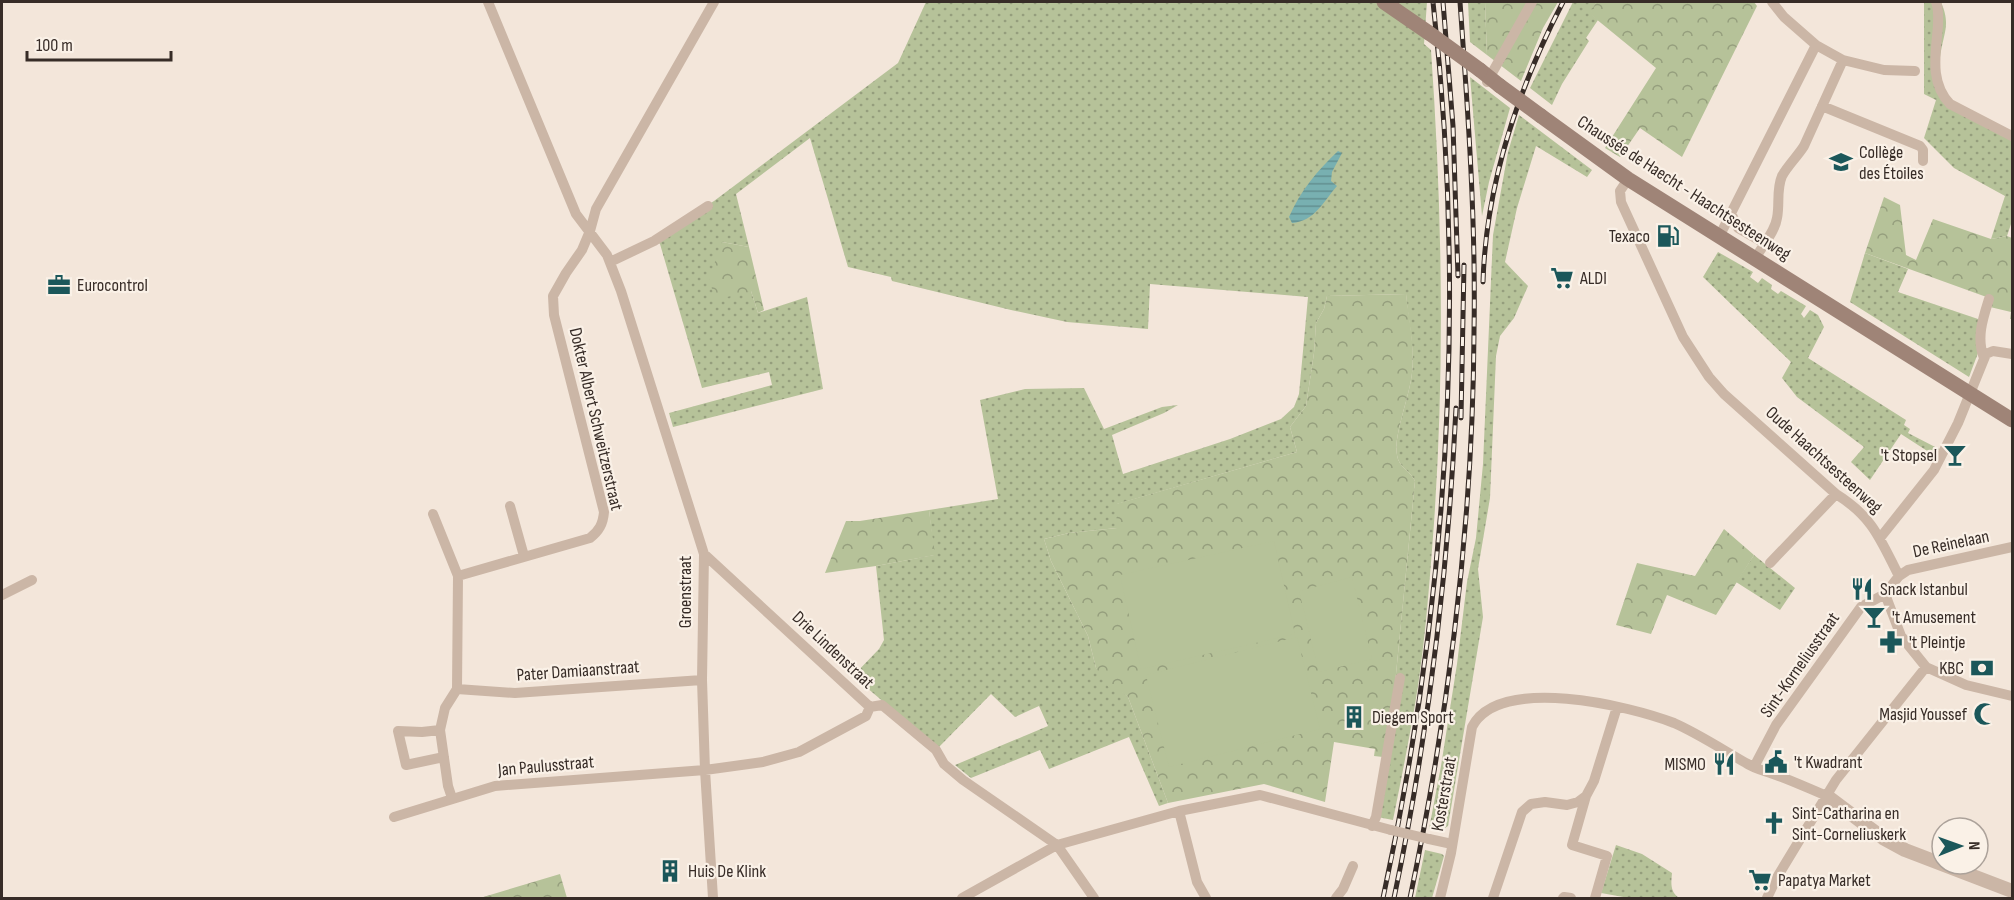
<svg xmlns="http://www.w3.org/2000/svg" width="2014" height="900" viewBox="0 0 2014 900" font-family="'Sofia Sans Condensed',sans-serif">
  <defs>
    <pattern id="grass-dots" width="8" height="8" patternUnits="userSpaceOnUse" patternTransform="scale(1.5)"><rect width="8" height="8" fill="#b6c299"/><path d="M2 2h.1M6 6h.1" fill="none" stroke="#959e7d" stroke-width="1.8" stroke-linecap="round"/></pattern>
    <pattern id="forest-crowns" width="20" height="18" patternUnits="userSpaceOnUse" patternTransform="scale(1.5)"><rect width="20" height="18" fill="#b6c299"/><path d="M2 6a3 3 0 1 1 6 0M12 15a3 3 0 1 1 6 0" fill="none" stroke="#959e7d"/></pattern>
    <pattern id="water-rules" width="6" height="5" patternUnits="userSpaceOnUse" patternTransform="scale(1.5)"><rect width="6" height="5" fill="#78b0b1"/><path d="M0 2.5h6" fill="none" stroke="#638f90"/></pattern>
  </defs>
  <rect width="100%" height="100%" fill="#f3e6da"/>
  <path fill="url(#grass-dots)" d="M926,2H1427L1424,44L1431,50C1442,207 1445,365 1434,523C1430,577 1426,632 1418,686C1411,731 1402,775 1393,820L1372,816L1395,684L1415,481C1410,470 1399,468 1397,455C1393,437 1410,395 1412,373C1415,347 1408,319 1406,294L1327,296L1324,309L1316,323L1314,353L1306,406L1290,427L1297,452L1117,504V528L1069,533L1044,539L1051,561L1088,636L1096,668L1128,697L1168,803L1159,806L1129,737L1049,769L1040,750L971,778L955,765L1048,726L1039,706L1015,717L991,694L938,748L853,676L879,649L884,640L876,566L934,555L929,510L998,499L980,400L1025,389L1084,388L1104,429L1162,407L1178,405L1164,413L1112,435L1123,474L1230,439L1281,419L1294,407L1299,394L1308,297L1150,284L1148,329L1067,322L1011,310L892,281L891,277L848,267L810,138L736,194L749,247L722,242L751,291L758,313L807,297L823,389L673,427L669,413L772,385L769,372L702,388L660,244L657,241L665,231L714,201L898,63Z
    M1468,2H1485L1487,55L1470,42Z
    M1573,2H1596L1591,14L1598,20L1586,38L1589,41L1562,84L1552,105L1530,88Z
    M1912,2H1941C1950,23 1945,30 1941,51C1938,64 1939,84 1947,96C1958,111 1995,123 2012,131V221L2007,236L1991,239L2005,196L1954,168L1924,138L1936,100L1924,94V3Z
    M1470,77L1510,108L1489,182L1482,216Z
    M1519,115L1592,170L1587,177L1536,146L1517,208L1505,262L1528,286L1514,318L1500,336L1496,356L1490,498L1478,569L1483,617L1448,826L1439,832L1429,829L1441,766L1457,664L1467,582L1476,538L1483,464L1493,235L1508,152Z
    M1718,252L1753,272L1750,277L1758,283L1762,278L1772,285L1771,289L1778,294L1781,291L1806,306L1801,314L1804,318L1810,310L1818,315L1824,327L1808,358L1906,420L1904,425L1910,429L1908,433L1939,449L1935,456L1901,434L1870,480L1851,462L1864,447L1797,397L1782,378L1791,362L1703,277Z
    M1865,253L1908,269L1898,292L1981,320L1978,353L1969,377L1850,302Z
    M1754,555L1795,588L1780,610L1736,582Z
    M1616,845L1642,854L1672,873C1671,883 1670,892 1679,898H1629L1601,893Z
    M1425,850L1442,854L1444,856L1432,898H1415Z"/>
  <path fill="url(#forest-crowns)" d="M1485,2H1558L1543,28L1521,81L1487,55Z
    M1596,2H1754L1757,6L1682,157L1640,128L1620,157L1605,148L1656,68L1590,14Z
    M1884,197L1900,205L1906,255L1916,260L1933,219L1991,239L2007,236L2012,238V319H2010L2011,312L1990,307L1992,299L1865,253Z
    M722,242L749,247L764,310L758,313L751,291L715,300L709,278Z
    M1406,294C1409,319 1415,347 1412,373C1410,395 1393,437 1397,455C1399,468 1410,470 1415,481L1395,684L1383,757L1374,756L1375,749L1334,742L1325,802L1264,784L1168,803L1128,697L1116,688L1111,691L1096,668L1088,636L1051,561L1044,539L1069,533L1117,528L1116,504L1297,452L1290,427L1306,406L1314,353L1316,323L1324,309L1327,296Z
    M929,510L935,555L876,566L825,573L846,521H860Z
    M1724,529L1754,555L1716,615L1667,595L1651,634L1616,625L1637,563L1695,576Z
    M560,874L567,898H480Z"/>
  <path fill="#b6c299" d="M1274,541L1295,634L1141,669L1120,575Z
    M1352,577L1372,659L1319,672L1299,591Z
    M1297,637L1320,729L1169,767L1146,675Z"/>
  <path fill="url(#water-rules)" d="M1338,151L1342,153L1332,172L1331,181L1337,186C1323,202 1315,221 1292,223L1289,217C1301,190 1317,171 1338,151Z"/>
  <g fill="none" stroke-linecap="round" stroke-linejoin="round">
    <path stroke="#cbb6a6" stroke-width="10" d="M488,2L576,214L607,255L621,291L704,554L702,680L705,770L713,898
      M1772,2L1784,17L1816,45
      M1936,2C1939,9 1938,17 1938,25C1936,53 1929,82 1950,104L2012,136
      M1843,60L1884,70L1915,71
      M1487,82L1532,2
      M1822,106L1920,146L1923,150V161
      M1628,179L1620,191L1621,202L1683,337L1709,377L1724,394L1836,494C1873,517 1880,539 1899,576
      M1731,213L1738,228L1764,243
      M1719,237L1816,45L1843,60L1804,146C1797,157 1788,165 1782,176C1776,190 1780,204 1777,218C1775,232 1762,246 1755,259
      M610,262L654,241L708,206
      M1984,358C1976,338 1983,318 1989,299
      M510,506L524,556
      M433,514L458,576
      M1880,538L1934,470L1958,423L1986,354L1993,351L2012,354
      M2012,547L1908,570L1899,576L1885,594L1901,636L1926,667L1966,685L2012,696
      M704,554L870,707L882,705L936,750L944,764L963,780L1057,845L1094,898
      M1770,563L1836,494
      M2,595L32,580
      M457,689L515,693L702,680
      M440,730L422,732L398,731L406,765L444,757
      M1754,767L1776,725L1861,607L1885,594
      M1586,796L1572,845L1607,856L1595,898
      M452,798L448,786L440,730L445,708L457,689L458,576L590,538C599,531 603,524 604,512L554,315L553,296L566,273L582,250L590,231L596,209L714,2
      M1179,811L1197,882L1206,898
      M394,817L495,786L705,770L763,762L799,752L866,716L870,707
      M1372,826L1376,817L1400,678
      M1429,839L1452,844
      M962,898L1057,845L1179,811L1260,795L1391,830
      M1336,898L1343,889L1353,866
      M1440,898L1451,853L1472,727C1499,674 1630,706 1674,723C1699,734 1723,750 1746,763C1755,769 1766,771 1776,775C1793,781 1810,789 1827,796
      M1493,898L1522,812L1531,804L1545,802L1567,805L1578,802L1586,796L1594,781L1617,707
      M1563,898L1564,897L1571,898
      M1767,898L1776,879L1836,780L1926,667"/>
    <path stroke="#cbb6a6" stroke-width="14" d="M1827,796L1883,838L1905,850L2012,891"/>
    <path stroke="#9f8477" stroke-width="15" d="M1384,2L1429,33
      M1480,70L1500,86
      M1541,116L1628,179L2012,420"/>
    <g stroke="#372c27" stroke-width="5">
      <path id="rail" d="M1443,2L1453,126L1458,276
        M1483,282C1486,183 1518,89 1563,2
        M1461,418L1464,265
        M1383,898C1447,604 1467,301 1433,2
        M1394,898C1428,737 1448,573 1456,408
        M1410,898C1449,712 1473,523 1474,332C1476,221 1468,112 1460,2"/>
    </g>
    <use href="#rail" stroke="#faf1e7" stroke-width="3" stroke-dasharray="9" stroke-linecap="butt"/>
    <path stroke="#cbb6a6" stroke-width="10" d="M1391,830L1429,839"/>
    <path stroke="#9f8477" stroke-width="15" d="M1429,33L1480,70
      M1500,86L1541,116"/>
  </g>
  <defs>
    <g id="school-bare" transform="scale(1.8)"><path d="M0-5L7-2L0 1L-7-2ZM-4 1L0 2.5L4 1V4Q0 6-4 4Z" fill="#1b575a" stroke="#faf1e7" stroke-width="2.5" paint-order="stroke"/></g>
    <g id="fuel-bare" transform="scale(1.8)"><path d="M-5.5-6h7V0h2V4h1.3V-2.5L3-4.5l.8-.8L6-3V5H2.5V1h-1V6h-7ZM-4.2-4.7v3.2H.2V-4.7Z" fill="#1b575a" stroke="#faf1e7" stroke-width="2.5" paint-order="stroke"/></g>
    <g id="supermarket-bare" transform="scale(1.8)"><path d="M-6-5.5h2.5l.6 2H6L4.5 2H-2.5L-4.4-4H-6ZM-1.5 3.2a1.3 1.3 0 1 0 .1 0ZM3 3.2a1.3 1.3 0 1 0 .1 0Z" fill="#1b575a" stroke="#faf1e7" stroke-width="2.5" paint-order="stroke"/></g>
    <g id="office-bare" transform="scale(1.8)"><path d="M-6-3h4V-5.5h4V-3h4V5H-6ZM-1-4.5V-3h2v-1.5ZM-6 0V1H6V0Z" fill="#1b575a" stroke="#faf1e7" stroke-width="2.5" paint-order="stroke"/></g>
    <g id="bar-bare" transform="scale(1.8)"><path d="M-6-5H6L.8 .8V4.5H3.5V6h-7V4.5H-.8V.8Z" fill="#1b575a" stroke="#faf1e7" stroke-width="2.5" paint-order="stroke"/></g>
    <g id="restaurant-bare" transform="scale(1.8)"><path d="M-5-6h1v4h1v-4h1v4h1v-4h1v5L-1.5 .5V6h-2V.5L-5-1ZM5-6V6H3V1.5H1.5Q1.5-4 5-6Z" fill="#1b575a" stroke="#faf1e7" stroke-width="2.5" paint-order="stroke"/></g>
    <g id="pharmacy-bare" transform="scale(1.8)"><path d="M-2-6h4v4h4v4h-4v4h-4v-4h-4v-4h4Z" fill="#1b575a" stroke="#faf1e7" stroke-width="2.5" paint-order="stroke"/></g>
    <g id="bank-bare" transform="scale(1.8)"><path d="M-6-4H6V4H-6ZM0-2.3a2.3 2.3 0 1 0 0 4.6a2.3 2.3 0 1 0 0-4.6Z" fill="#1b575a" stroke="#faf1e7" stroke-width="2.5" paint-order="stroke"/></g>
    <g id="mosque-bare" transform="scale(1.8)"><path d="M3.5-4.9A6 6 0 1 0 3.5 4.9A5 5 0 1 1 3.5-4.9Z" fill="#1b575a" stroke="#faf1e7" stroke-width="2.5" paint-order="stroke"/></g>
    <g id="building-bare" transform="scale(1.8)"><path d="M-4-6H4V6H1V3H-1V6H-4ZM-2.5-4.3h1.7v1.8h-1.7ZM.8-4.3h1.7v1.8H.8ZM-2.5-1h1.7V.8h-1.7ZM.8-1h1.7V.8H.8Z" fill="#1b575a" stroke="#faf1e7" stroke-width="2.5" paint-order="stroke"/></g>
    <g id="civic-bare" transform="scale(1.8)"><path d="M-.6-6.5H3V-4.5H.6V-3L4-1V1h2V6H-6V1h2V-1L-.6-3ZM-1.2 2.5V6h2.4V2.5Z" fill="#1b575a" stroke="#faf1e7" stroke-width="2.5" paint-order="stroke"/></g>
    <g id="church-bare" transform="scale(1.8)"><path d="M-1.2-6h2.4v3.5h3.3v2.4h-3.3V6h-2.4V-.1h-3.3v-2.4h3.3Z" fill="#1b575a" stroke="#faf1e7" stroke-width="2.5" paint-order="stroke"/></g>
  </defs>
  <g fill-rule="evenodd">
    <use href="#school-bare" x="1841" y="162"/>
    <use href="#fuel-bare" x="1668" y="236"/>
    <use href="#supermarket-bare" x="1562" y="278"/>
    <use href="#office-bare" x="59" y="285"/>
    <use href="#bar-bare" x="1955" y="455"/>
    <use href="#restaurant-bare" x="1862" y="589"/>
    <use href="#bar-bare" x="1874" y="617"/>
    <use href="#pharmacy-bare" x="1891" y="642"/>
    <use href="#bank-bare" x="1982" y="668"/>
    <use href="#mosque-bare" x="1985" y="714"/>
    <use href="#building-bare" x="1354" y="717"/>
    <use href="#civic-bare" x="1776" y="762"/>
    <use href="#restaurant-bare" x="1724" y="764"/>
    <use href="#church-bare" x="1774" y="823"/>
    <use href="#building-bare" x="670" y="871"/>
    <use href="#supermarket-bare" x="1760" y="880"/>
  </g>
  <g text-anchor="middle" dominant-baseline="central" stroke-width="4.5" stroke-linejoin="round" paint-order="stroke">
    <g font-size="18" fill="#372c27" stroke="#faf1e7" text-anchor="start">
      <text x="1859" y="152">Collège<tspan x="1859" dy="21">des Étoiles</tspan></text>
      <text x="1650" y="236" text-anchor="end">Texaco</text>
      <text x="1580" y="278">ALDI</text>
      <text x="77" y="285">Eurocontrol</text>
      <text x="1937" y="455" text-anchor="end">'t Stopsel</text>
      <text x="1880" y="589">Snack Istanbul</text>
      <text x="1892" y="617">'t Amusement</text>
      <text x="1909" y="642">'t Pleintje</text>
      <text x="1964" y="668" text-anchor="end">KBC</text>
      <text x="1967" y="714" text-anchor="end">Masjid Youssef</text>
      <text x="1372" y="717">Diegem Sport</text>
      <text x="1794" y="762">'t Kwadrant</text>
      <text x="1706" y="764" text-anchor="end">MISMO</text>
      <text x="1792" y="813">Sint-Catharina en<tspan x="1792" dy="21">Sint-Corneliuskerk</tspan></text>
      <text x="688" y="871">Huis De Klink</text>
      <text x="1778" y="880">Papatya Market</text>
    </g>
    <g font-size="18" fill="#372c27" stroke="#faf1e7">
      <text transform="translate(1684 188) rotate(33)">Chaussée de Haecht - Haachtsesteenweg</text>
      <text transform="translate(596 419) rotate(77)">Dokter Albert Schweitzerstraat</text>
      <text transform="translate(1824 460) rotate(42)">Oude Haachtsesteenweg</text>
      <text transform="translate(1951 544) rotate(-12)">De Reinelaan</text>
      <text transform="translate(685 592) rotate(-90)">Groenstraat</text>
      <text transform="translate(833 650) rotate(43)">Drie Lindenstraat</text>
      <text transform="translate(1800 665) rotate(-55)">Sint-Korneliusstraat</text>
      <text transform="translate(578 671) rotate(-4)">Pater Damiaanstraat</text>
      <text transform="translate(546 766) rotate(-5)">Jan Paulusstraat</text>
      <text transform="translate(1444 794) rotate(-80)">Kosterstraat</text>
    </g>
  </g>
  <rect width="2014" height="900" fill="none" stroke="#372c27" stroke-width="6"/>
  <g transform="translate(1960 846) rotate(89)"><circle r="28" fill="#faf1e7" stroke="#aca29a" stroke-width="1.5"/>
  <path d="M0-4.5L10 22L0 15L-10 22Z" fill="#1b575a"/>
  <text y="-9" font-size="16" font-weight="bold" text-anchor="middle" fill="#372c27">N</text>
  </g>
  <path d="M27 51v9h144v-9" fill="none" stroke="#372c27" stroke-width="3"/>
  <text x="36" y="51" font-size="18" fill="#372c27" stroke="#faf1e7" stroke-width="4.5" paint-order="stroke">100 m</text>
</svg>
